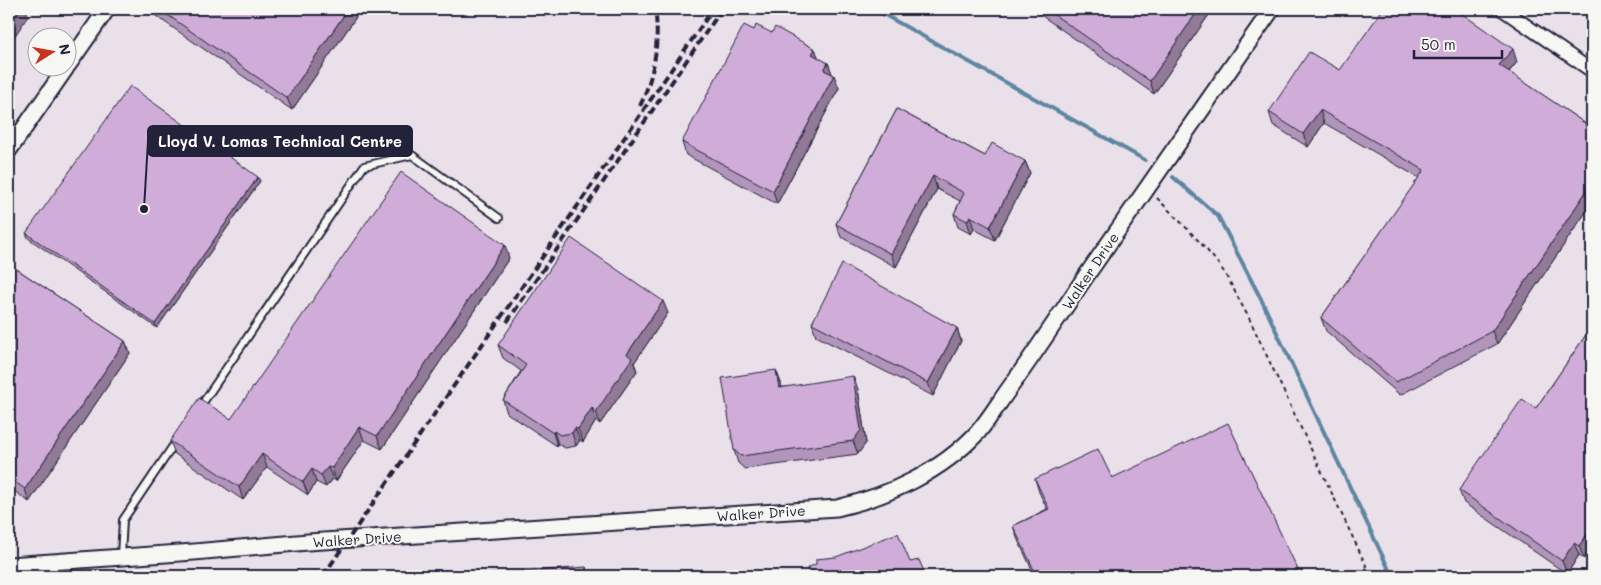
<svg xmlns="http://www.w3.org/2000/svg" width="1601" height="585" viewBox="0 0 1601 585" font-family="Mali,sans-serif">
  <rect width="100%" height="100%" fill="#f6f6f2"/>
  <filter id="ink" filterUnits="userSpaceOnUse"><feTurbulence type="fractalNoise" baseFrequency=".02" numOctaves="2"/><feDisplacementMap in="SourceGraphic" scale="10" xChannelSelector="R" yChannelSelector="G"/><feConvolveMatrix kernelMatrix="1 2 1 2 8 2 1 2 1" color-interpolation-filters="sRGB"/></filter>
  <g filter="url(#ink)">
    <path fill="#eae0ea" fill-rule="evenodd" d="M9,9H1592V558L1578,576H9ZM38,38H68V68H38Z"/>
    <g fill="none" stroke-linecap="round" stroke-linejoin="round">
      <path stroke="#5d86a2" stroke-width="4" d="M874,9L1145,160
        M1173,177L1218,216L1261,299L1392,576"/>
      <g stroke="#22223b" stroke-width="10">
        <path id="service" d="M200,407L364,166L412,155L499,218
          M121,556L123,520L177,440"/>
      </g>
      <g stroke="#22223b" stroke-width="16">
        <path id="minor" d="M1502,9L1592,71"/>
      </g>
      <g stroke="#22223b" stroke-width="19">
        <path id="tertiary" d="M68,65L107,9
          M9,150L66,68
          M9,565L194,552L308,542L837,508C889,496 941,472 978,432C990,418 1000,401 1011,386C1037,350 1061,313 1086,276C1147,187 1210,98 1272,9"/>
      </g>
      <path stroke="#22223b" stroke-width="2" stroke-dasharray="4 4" stroke-linecap="butt" d="M1157,198C1179,221 1203,243 1222,269C1232,284 1239,301 1248,316L1371,576"/>
      <use href="#service" stroke="#f6f6f2" stroke-width="6"/>
      <use href="#minor" stroke="#f6f6f2" stroke-width="12"/>
      <use href="#tertiary" stroke="#f6f6f2" stroke-width="15"/>
      <path stroke="#22223b" stroke-width="4" stroke-dasharray="8 4" stroke-linecap="butt" d="M640,106C654,75 660,43 655,9
        M507,322L722,9
        M323,576L713,9"/>
    </g>
    <path fill="#b295ba" stroke="#22223b" d="M153,9H352L356,17L292,110L156,16Z
      M1032,9H1213L1154,94Z
      M754,30L772,33L815,49L818,58L828,63L832,74L839,88L777,204L686,155L682,142Z
      M1517,62L1509,72L1592,128V203L1497,344L1400,395L1326,331L1321,318L1419,178L1324,123L1308,147L1273,125L1269,112L1340,70Z
      M897,109L985,156L1025,161L1030,173L995,240L974,229L971,234L958,227L954,214L960,201L937,189L896,267L841,237L836,224Z
      M260,181L157,328L28,238L26,233Z
      M509,258L382,449L364,440L336,481L333,479L326,487L316,482L308,495L267,467L243,500L175,454L170,441L231,419Z
      M9,264L125,341L130,353L29,502L9,487Z
      M668,313L634,363L637,371L600,424L596,421L583,442L580,440L576,446L565,448L558,444L557,446L507,413L503,400L521,371L503,358L498,345Z
      M812,323L957,328L961,341L933,396L816,336Z
      M1592,326V546L1584,559L1579,555L1567,574L1464,503L1459,490L1536,408Z
      M776,370L781,383V387L858,389L866,443L858,454L745,469L738,463L734,450Z
      M1112,478L1301,576H1035L1017,538L1013,526L1047,509L1039,492L1035,479Z"/>
    <path fill="#917997" stroke="#22223b" d="M20,9H26L28,16L9,45V25Z
      M348,9H352L356,17L292,110L287,98Z
      M1199,9H1213L1154,94L1150,81Z
      M815,49L820,61L812,54Z
      M1513,49L1517,62L1503,78L1499,65Z
      M828,63L833,76L824,70Z
      M834,75L839,88L777,204L773,191Z
      M1320,110L1324,123L1308,147L1303,134Z
      M1025,161L1030,173L995,240L990,227Z
      M933,176L937,189L896,267L891,254Z
      M258,177L260,181L157,328L155,324Z
      M1592,183V203L1497,344L1492,331Z
      M970,216L974,229L971,234L967,221Z
      M505,245L509,258L382,449L377,436Z
      M663,301L668,313L634,363L637,371L600,424L596,412L627,354Z
      M957,328L961,341L933,396L928,383Z
      M125,341L130,353L29,502L25,489Z
      M776,370L781,383L783,400L779,388Z
      M853,376L858,389L866,443L858,454L853,441Z
      M592,408L596,421L583,442L578,429Z
      M359,427L364,440L336,481L332,468Z
      M575,428L580,440L576,446L572,433Z
      M554,431L558,444L557,446L553,433Z
      M262,454L267,467L243,500L239,487Z
      M328,467L333,479L326,487L321,475Z
      M312,469L316,482L308,495L303,482Z
      M1592,527V546L1584,559L1579,546Z
      M1574,543L1579,555L1567,574L1562,561Z
      M586,567L589,576H586Z"/>
    <path fill="#cfadd8" stroke="#22223b" d="M9,9H20L9,25Z
      M159,9H348L287,98Z
      M1046,9H1199L1150,81Z
      M1383,9H1455L1513,49L1499,65L1592,128V183L1492,331L1396,382L1321,318L1424,170L1320,110L1303,134L1269,112L1309,52L1340,70Z
      M744,25L754,30L756,25L772,33L775,27L815,49L812,54L828,63L824,70L834,75L773,191L682,142Z
      M130,86L258,177L155,324L26,233Z
      M897,109L985,156L992,143L1025,161L990,227L970,216L967,221L954,214L964,193L933,176L891,254L836,224Z
      M401,172L505,245L377,436L359,427L332,468L328,467L321,475L312,469L303,482L262,454L239,487L170,441L199,398L231,419Z
      M571,238L663,301L627,354L632,358L596,412L592,408L578,429L575,428L572,433L560,435L554,431L553,433L503,400L526,365L498,345Z
      M9,264L125,341L25,489L9,478Z
      M842,264L957,328L928,383L812,323Z
      M1592,326V527L1579,546L1574,543L1562,561L1459,490L1522,399L1536,408Z
      M776,370L779,388L853,376L861,430L853,441L741,456L734,450L722,378Z
      M1228,423L1301,576H1037L1013,526L1049,509L1035,479L1098,449L1112,478Z
      M898,533L910,562L919,560L926,576H810L807,568L816,564V559L836,557Z
      M586,567V576H467Z"/>
  </g>
  <g text-anchor="middle" dominant-baseline="central" stroke-width="4" stroke-linejoin="round" paint-order="stroke">
    <g font-size="14" fill="#22223b" stroke="#f6f6f2">
      <text transform="translate(1090 271) rotate(-56)">Walker Drive</text>
      <text transform="translate(761 513) rotate(-4)">Walker Drive</text>
      <text transform="translate(357 539) rotate(-4)">Walker Drive</text>
    </g>
  </g>
  <path fill="none" stroke="#22223b" stroke-width="2" d="M144 209L148 141"/>
  <circle fill="#22223b" stroke="#f6f6f2" stroke-width="2" cx="144" cy="209" r="5"/>
  <rect fill="#22223b" stroke="#22223b" stroke-width="2" x="148" y="126" width="264" height="30" rx="5"/>
  <g font-size="15" text-anchor="middle" font-weight="bold" fill="#fff">
    <text x="280" y="147">Lloyd V. Lomas Technical Centre</text>
  </g>
  <rect width="1601" height="585" fill="none" stroke="#f6f6f2" stroke-width="30"/>
  <rect x="15" y="15" width="1571" height="555" fill="none" stroke="#22223b" stroke-width="2" filter="url(#ink)"/>
  <g transform="translate(52 52) rotate(79)"><circle r="24" fill="#f6f6f2" stroke="#a1a1a9"/>
  <path d="M0-4L9 19L0 12L-9 19Z" fill="#c8321e"/>
  <text y="-8" font-size="14" font-weight="bold" text-anchor="middle" fill="#22223b">N</text>
  </g>
  <path d="M1414 50v8h88v-8" fill="none" stroke="#22223b" stroke-width="2.5"/>
  <text x="1421" y="50" font-size="15" fill="#22223b" stroke="#f6f6f2" stroke-width="4" paint-order="stroke">50 m</text>
</svg>
